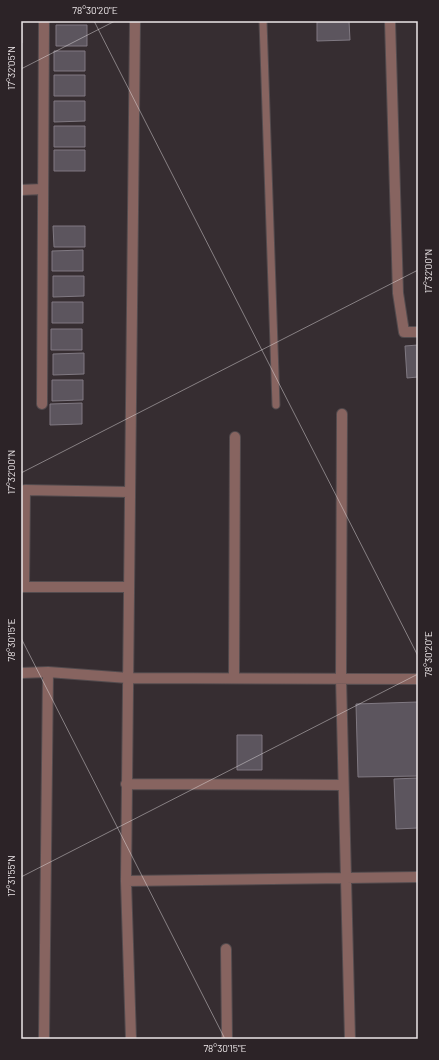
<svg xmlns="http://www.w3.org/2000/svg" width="439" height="1060" viewBox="0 0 439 1060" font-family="Barlow,sans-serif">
  <rect width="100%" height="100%" fill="#362d31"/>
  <path fill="#5c555e" stroke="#807982" d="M317,21H349L350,40L317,41Z
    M21,23H22V43H21Z
    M56,25H87V46H56Z
    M54,51H85V71H54Z
    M54,75H85V96H54Z
    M54,101H85V121L54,122Z
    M54,126H85V147H54Z
    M54,150H85V171H54Z
    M53,226H85V247H54Z
    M83,250V271H52V251Z
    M53,276H84V296L53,297Z
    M52,302H83V323H52Z
    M51,329H82V350H51Z
    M418,345V377L407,378L405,346Z
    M84,353V374L53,375V354Z
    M52,380H83V400L52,401Z
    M82,403V424L50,425V404Z
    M418,702V776L358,777L356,704Z
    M237,735H262V770H237Z
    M418,778V828L396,829L394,779Z"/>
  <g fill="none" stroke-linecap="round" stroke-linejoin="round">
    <g stroke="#534b4e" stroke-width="9">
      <path id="service" d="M263,21L276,405"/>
    </g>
    <g stroke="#534b4e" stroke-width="12">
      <path id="minor" d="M390,21L398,293L404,332H418
        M21,190L43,189
        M42,404L44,21
        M342,414L341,678L350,1039
        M21,587H128
        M24,587L25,490L129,492
        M21,673L48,672L128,678L418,679
        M234,678L235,437
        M126,784L343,785
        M126,881L418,877
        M226,949L227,1039
        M44,1039L48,672
        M131,1039L126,881L135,21"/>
    </g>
    <use href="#service" stroke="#876460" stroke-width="7"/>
    <use href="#minor" stroke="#876460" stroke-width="10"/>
  </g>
  <path fill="none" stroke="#ece6e8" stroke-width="1" stroke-opacity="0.45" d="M94,21L418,656M21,69L115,21M21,473L418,270M21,638L225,1039M21,877L418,674"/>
  <rect width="439" height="1060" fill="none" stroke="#2c2327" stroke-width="44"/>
  <rect x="22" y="22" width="395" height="1016" fill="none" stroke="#ece6e8" stroke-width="1.5"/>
  <g font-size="10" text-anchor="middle" fill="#ece6e8">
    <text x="95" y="14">78°30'20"E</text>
    <text transform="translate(11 68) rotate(-90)" y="4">17°32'05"N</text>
    <text transform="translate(428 271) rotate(-90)" y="4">17°32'00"N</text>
    <text transform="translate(11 472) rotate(-90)" y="4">17°32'00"N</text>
    <text transform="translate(11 640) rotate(-90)" y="4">78°30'15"E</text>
    <text transform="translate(428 654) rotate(-90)" y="4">78°30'20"E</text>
    <text transform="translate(11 876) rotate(-90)" y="4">17°31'55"N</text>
    <text x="225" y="1052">78°30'15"E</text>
  </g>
</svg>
